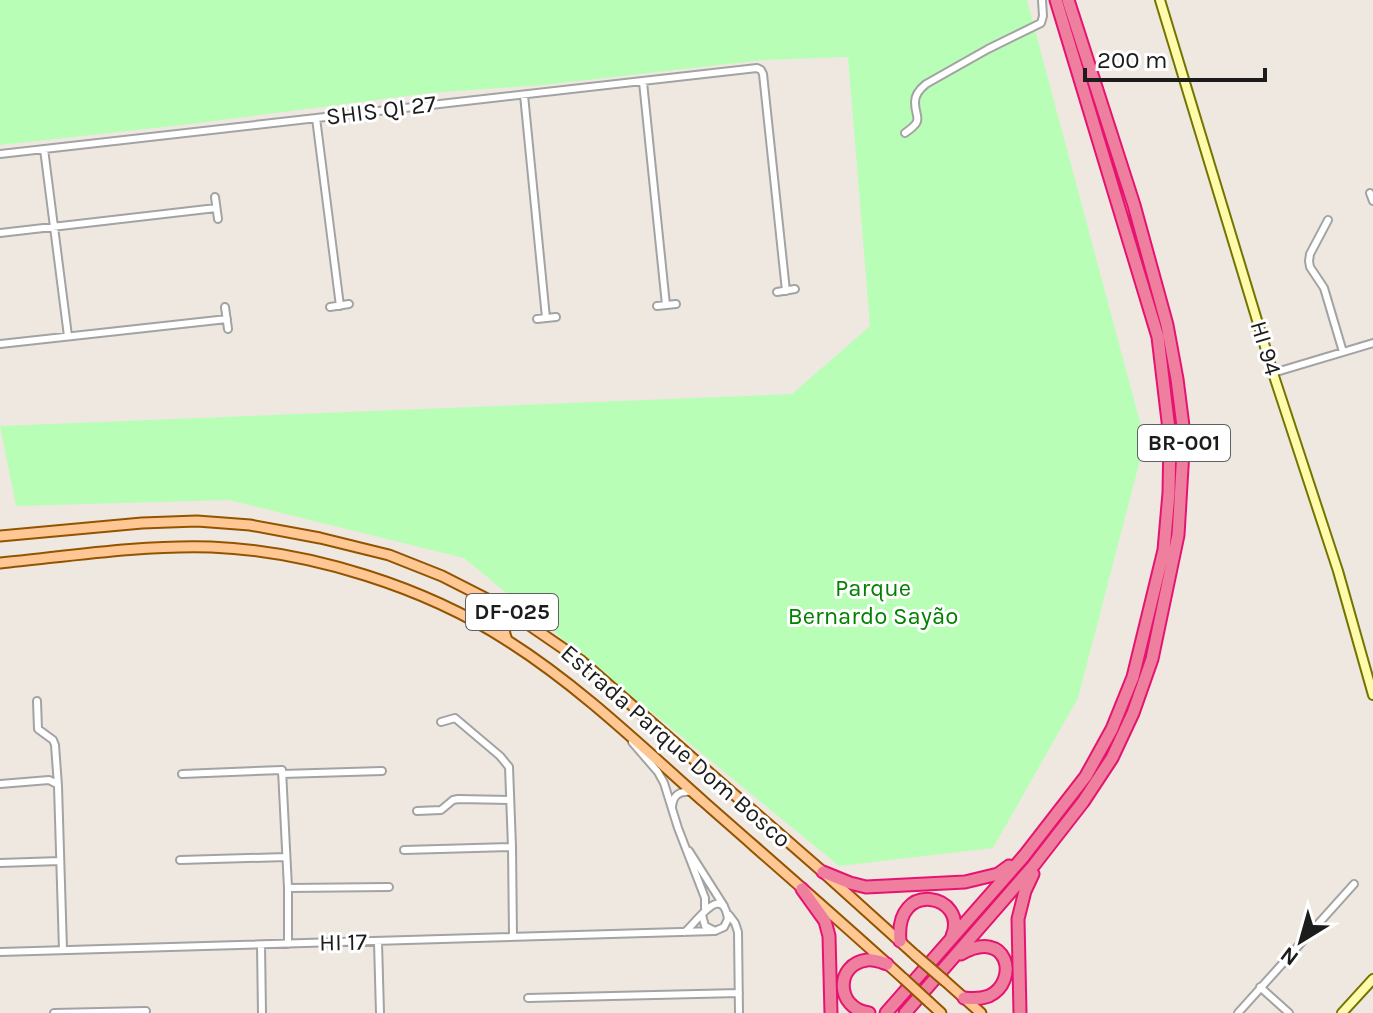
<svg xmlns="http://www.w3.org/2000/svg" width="1373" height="1013" viewBox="0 0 1373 1013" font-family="Karla,sans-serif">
  <rect width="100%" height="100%" fill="#eee8e0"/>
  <path fill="#b9feb7" d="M0,0H1027L1145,441L1078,698L993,848L839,866L464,558L229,500L16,506L0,426L792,394L870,326L848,57L763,60L543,85L430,93L191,124L0,145Z"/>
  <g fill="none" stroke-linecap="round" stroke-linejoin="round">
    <g stroke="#a3a3a3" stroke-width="10">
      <path id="street" d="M643,82L666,305
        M524,95L546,318
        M316,118L340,306
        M905,133C925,119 915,119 915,102C915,94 921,88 926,84L988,49L1041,23L1043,16L1042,0
        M44,149L68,336
        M0,154L757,68L761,70L763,74L786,291
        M1370,193L1373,201
        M215,197L218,219
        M1328,220L1310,254L1309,261L1310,267L1324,288L1343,352
        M0,233L216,208
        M777,292L795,289
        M657,306L676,304
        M225,307L228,329
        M330,307L349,304
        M537,319L556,317
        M0,344L227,319
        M1273,373L1373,343
        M37,701L38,729L53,740L55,745L58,786L63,950
        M441,722L455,718L500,756L509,767L512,847L513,937
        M632,742L658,772L664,783L678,828L705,898V909
        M182,774L282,770L288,888V944
        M282,774L382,771
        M0,784L49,780L57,784
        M672,807C673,795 679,791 691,792
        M417,811L441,810L453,800L458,799L510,800
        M404,850L512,847
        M689,851L724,906
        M180,860L286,857
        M0,863L60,861
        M288,888L389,887
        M729,915L735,923L738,932L739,1013
        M685,932C697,922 722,882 728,919L724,927L715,931L705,926L702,915
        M378,942L380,1013
        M261,945L262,1013
        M0,952L715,931
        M1260,987L1289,1013
        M528,998L739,993
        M54,1013L146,1011
        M1238,1013L1354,884"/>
    </g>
    <g stroke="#747500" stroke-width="12">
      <path id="secondary" d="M1160,0L1273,373L1338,571L1373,695
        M1342,1013L1373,979"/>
    </g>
    <g stroke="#935400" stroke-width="13">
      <path id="primary" d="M0,536L142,523L197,521L250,525L320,538L389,555L442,576L503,607L580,660L823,872L915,955
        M0,563C70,556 140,545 211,547C310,551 425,587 508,641C579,686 641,746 704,802C771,861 838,919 904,979
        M507,640C500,624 508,617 523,624
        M945,981L981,1013
        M929,1002L941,1013"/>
    </g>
    <g stroke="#e61470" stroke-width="15">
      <path id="highway" d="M823,872L850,883L866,887L965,882L998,874L1009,866
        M802,889L825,921L829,936L831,1013
        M900,941C894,878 969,895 952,936
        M961,954C1008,927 1020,981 989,996C981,999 972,999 964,998
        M869,1013C835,1008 835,964 867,960C874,959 881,962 887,964
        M886,1013L1024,856L1086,776L1112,729L1133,677L1164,550L1169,493L1170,438L1158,337L1056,0
        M905,1013L1034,865L1083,802L1112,758L1133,713L1152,659L1178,535L1184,434L1177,379L1167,325L1134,205L1068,0
        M1020,1013L1018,919L1025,891L1033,874"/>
    </g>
    <use href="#street" stroke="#fff" stroke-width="6"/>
    <use href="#secondary" stroke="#fffbad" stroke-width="8"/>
    <use href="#primary" stroke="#ffc794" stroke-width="9"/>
    <use href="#highway" stroke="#ee7f9f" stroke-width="11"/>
    <g stroke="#935400" stroke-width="13" stroke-linecap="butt">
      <path id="primary-bridge" d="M915,955L945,981
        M904,979L929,1002"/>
    </g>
    <use href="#primary-bridge" stroke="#ffc794" stroke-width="9"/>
  </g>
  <g text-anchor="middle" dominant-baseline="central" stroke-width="6" stroke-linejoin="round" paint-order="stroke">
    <g fill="#fff" stroke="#606060" stroke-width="2">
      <rect x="1138" y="425" width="92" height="36" rx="6"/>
      <rect x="466" y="594" width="92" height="36" rx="6"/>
    </g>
    <g font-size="22" font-weight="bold" fill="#1c1c1c">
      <text x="1184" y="443">BR-001</text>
      <text x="512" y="612">DF-025</text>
    </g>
    <g font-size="24" fill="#1c1c1c" stroke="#fff">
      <text transform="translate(381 110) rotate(-7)">SHIS QI 27</text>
      <text transform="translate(1266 348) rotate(73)">HI 94</text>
      <text transform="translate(676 746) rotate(41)">Estrada Parque Dom Bosco</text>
      <text transform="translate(343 942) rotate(-1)">HI 17</text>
    </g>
    <g font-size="24" fill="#038201" stroke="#fff">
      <text x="873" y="588">Parque<tspan x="873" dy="28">Bernardo Sayão</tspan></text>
    </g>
  </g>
  <g transform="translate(1301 941) rotate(217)" stroke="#ffffff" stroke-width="6" paint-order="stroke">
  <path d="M0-6L14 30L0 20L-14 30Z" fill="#1c1c1c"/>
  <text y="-12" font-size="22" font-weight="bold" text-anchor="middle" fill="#1c1c1c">N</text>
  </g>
  <path d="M1085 68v12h180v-12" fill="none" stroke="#1c1c1c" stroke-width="4"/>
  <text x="1097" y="68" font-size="24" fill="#1c1c1c" stroke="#ffffff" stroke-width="6" paint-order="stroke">200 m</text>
</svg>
